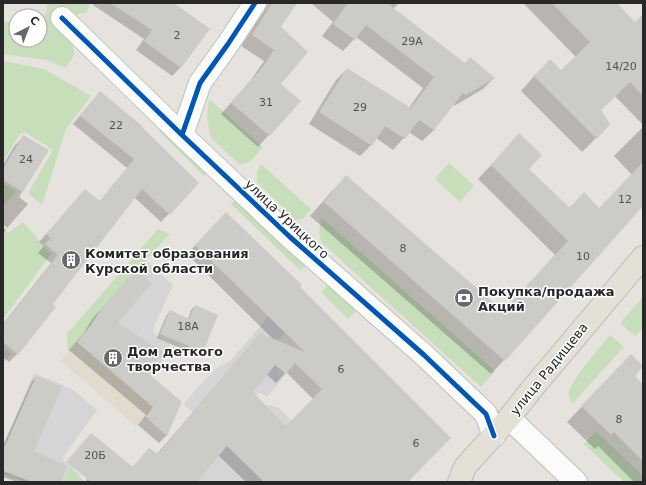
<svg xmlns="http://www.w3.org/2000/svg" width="646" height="485" viewBox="0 0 646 485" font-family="'DejaVu Sans',sans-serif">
  <rect width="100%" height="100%" fill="#e6e3de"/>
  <path fill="#d6d4d5" d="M145,260L173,285L152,331L161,339L170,344L168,351L152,377L91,325L101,309Z
    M273,311L294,322L265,356L286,374L267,397L259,393L250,400L256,417L268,405L279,408L346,477L342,482H170L215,430L183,404L215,369L231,360Z
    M3,347L11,354L3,364Z
    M34,373L72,389L97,410L63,457L64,461L70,466L63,482H25L3,474V446Z"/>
  <path fill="#e0dbcd" d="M91,325L168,390L137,427L61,361Z"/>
  <path fill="#c7deba" d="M47,3H90L87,12L70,17L74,55L66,68L47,60L3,54V22H16V40H40V20L47,12Z
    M3,61L44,69L91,96L66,129L42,205L28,193L53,150L25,132L20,134L3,162Z
    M209,99L263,147L251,161L240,165L211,138L207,118Z
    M165,124L210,168L204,176L159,131Z
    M449,163L474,186L460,202L435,179Z
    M261,164L311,209L303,219L296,220L257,182V172Z
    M3,183L16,191L3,207Z
    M239,196L308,263L301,271L231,204Z
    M321,217L495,371L481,387L322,243L319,233Z
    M23,222L51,254L3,319V228L8,233Z
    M158,229L170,234L101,309L91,325L68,352L67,334Z
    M329,284L356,311L348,319L321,292Z
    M643,297V328L635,336L620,323Z
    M610,335L624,347L572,404L568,392L579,373Z
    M596,431L643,476V482H624L584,444Z
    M70,466L85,482H63Z"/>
  <path fill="#0003" fill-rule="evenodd" d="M94,3H172L208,29L180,68L172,76L136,50L144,39L93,5Z
    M269,3H296L280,27L279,84L299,101L258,147L221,114L251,80L264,61L241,46Z
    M311,3H399L393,9L464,64L494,78L483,89L454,106L453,104L434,130L422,141L409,132L393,150L376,138L371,145L360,156L309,124L336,80L347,69L409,108L423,88L356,37L343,51L322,36L333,22Z
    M523,3H615L635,23L643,26V125L615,96L600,110L596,138L582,152L521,91L536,74L561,71L576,57Z
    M92,101L140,127L198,183L161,222L134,197L51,304L17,354L9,362L3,357V324L51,263L38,253L44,246L39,242L78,198L99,202L127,168L73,124Z
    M643,127V205L504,360L491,374L310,216L332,191L346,177L503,312L555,255L478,179L519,135L528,169L569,208L584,194L599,209L632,175L614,156Z
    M24,136L47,151L19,197L28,204L7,228L3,224V165L15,145Z
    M217,222L298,287L407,482H246L218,455L196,482H86L94,453L132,468L149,449L157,454L260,334L274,340L187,254ZM286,372L313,399L286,428L251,393L266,374L276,383Z
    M3,227L6,230L3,233Z
    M128,279L116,323L148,374L167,435L159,443L138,425L146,415L69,350L83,334L93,318Z
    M195,306L202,351L198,356L157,338L166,316L170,311L188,319L191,310Z
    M616,371L633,376L643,386V482H634L598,446L595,449L567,422Z
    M36,377L33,452L60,482H17L3,477V446L32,381Z"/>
  <path fill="#cdcbc7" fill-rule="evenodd" d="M110,3H174L210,29L181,68L144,41L152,30Z
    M272,3H297L281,27L308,52L281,84L301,101L270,136L231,103L262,68L274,50L252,35Z
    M348,3H387L465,63L470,57L495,78L466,95L463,93L434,130L419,120L405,139L385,126L372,146L319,112L347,68L411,108L434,77L366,25L355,40L333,24Z
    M552,3H617L635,22L643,14V96L630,82L601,110L610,124L597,139L534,76L550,59L561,70L590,42Z
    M100,91L142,126V127L199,183L170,215L142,189L53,304L56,307L18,355L3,342V325L58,255L45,244L51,238L46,234L85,189L100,201L134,159L80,116Z
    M519,133L542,155L529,169L570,208L584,192L599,208L643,162V206L505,361L324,202L346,175L503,311L568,241L491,165Z
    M23,135L49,150L23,192L3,180V169Z
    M226,212L302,285L300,287L451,438L408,482H264L227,446L197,482H91L66,462L91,433L133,467L149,448L158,454L260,333L305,352L195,245ZM295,363L322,389L286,426L253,392L275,365L286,374Z
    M136,270L152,283L118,323L163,352L149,374L182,402L167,436L146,417L153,407L77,342L91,325L101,309Z
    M195,305L218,315L203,352L160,334L170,310L189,319Z
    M631,354L643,366L635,376L643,384V461L614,432L611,435L581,406Z
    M36,376L62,387L34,451L67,466L61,482H32L3,471V450Z"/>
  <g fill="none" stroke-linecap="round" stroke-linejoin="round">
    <g stroke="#c0bfbf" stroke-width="24">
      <path id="street" d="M62,18L182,135L290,237L424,355L486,414L494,436
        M182,135L200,83L228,44L255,3"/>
    </g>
    <g stroke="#c0bfbf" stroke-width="24">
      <path id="secondary" d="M509,418L576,482"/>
    </g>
    <g stroke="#bfbdbc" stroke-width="24">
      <path id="primary" d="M459,482L465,467L509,418L531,390L643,257"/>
    </g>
    <use href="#street" stroke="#fbfbfa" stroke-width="22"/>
    <use href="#secondary" stroke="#fbfbfa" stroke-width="22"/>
    <use href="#primary" stroke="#e3e1d5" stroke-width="22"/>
    <g stroke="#fff" stroke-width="8">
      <path id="cycleway" d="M62,18L182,135L290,237L424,355L486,414L494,436
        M182,135L200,83L228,44L255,3"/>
    </g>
    <use href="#cycleway" stroke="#0057b8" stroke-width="5"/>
  </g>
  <defs>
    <g id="building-disc" transform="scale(1)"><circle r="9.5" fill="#6a6968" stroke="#fff"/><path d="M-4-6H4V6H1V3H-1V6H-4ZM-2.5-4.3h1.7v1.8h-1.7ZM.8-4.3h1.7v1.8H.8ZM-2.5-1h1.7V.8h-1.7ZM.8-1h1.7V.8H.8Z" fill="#fff"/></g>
    <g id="bank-disc" transform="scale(1)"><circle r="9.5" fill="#6a6968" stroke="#fff"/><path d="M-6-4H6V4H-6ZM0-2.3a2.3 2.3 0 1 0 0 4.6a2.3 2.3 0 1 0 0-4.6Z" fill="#fff"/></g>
  </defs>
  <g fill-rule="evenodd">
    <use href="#building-disc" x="71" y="260"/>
    <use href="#bank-disc" x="464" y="298"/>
    <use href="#building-disc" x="113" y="358"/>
  </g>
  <g text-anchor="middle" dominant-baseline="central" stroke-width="3" stroke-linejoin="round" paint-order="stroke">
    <g font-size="11" fill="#525250">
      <text x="177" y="35">2</text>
      <text x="412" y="41">29А</text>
      <text x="621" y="66">14/20</text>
      <text x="266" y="102">31</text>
      <text x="360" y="107">29</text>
      <text x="116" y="125">22</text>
      <text x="26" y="159">24</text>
      <text x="625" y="199">12</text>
      <text x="403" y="248">8</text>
      <text x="583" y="256">10</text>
      <text x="188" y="326">18А</text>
      <text x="341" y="369">6</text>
      <text x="619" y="419">8</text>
      <text x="416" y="443">6</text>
      <text x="95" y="455">20Б</text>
    </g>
    <g font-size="13" fill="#282828" stroke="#fff">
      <text transform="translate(287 219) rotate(43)">улица Урицкого</text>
      <text transform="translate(549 369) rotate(-51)">улица Радищева</text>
    </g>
    <g font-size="13" font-weight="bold" fill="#282828" stroke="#fff" text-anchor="start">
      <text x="85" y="253">Комитет образования<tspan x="85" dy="15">Курской области</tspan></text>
      <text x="478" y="291">Покупка/продажа<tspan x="478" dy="15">Акций</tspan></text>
      <text x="127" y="351">Дом деткого<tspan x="127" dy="15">творчества</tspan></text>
    </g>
  </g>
  <rect width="646" height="485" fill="none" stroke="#282828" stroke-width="8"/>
  <g transform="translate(28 28) rotate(42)"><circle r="19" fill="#ffffff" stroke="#a9a9a9"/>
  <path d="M0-3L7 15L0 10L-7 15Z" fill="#6a6968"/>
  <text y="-6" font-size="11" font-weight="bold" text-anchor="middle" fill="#282828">С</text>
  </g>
</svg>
